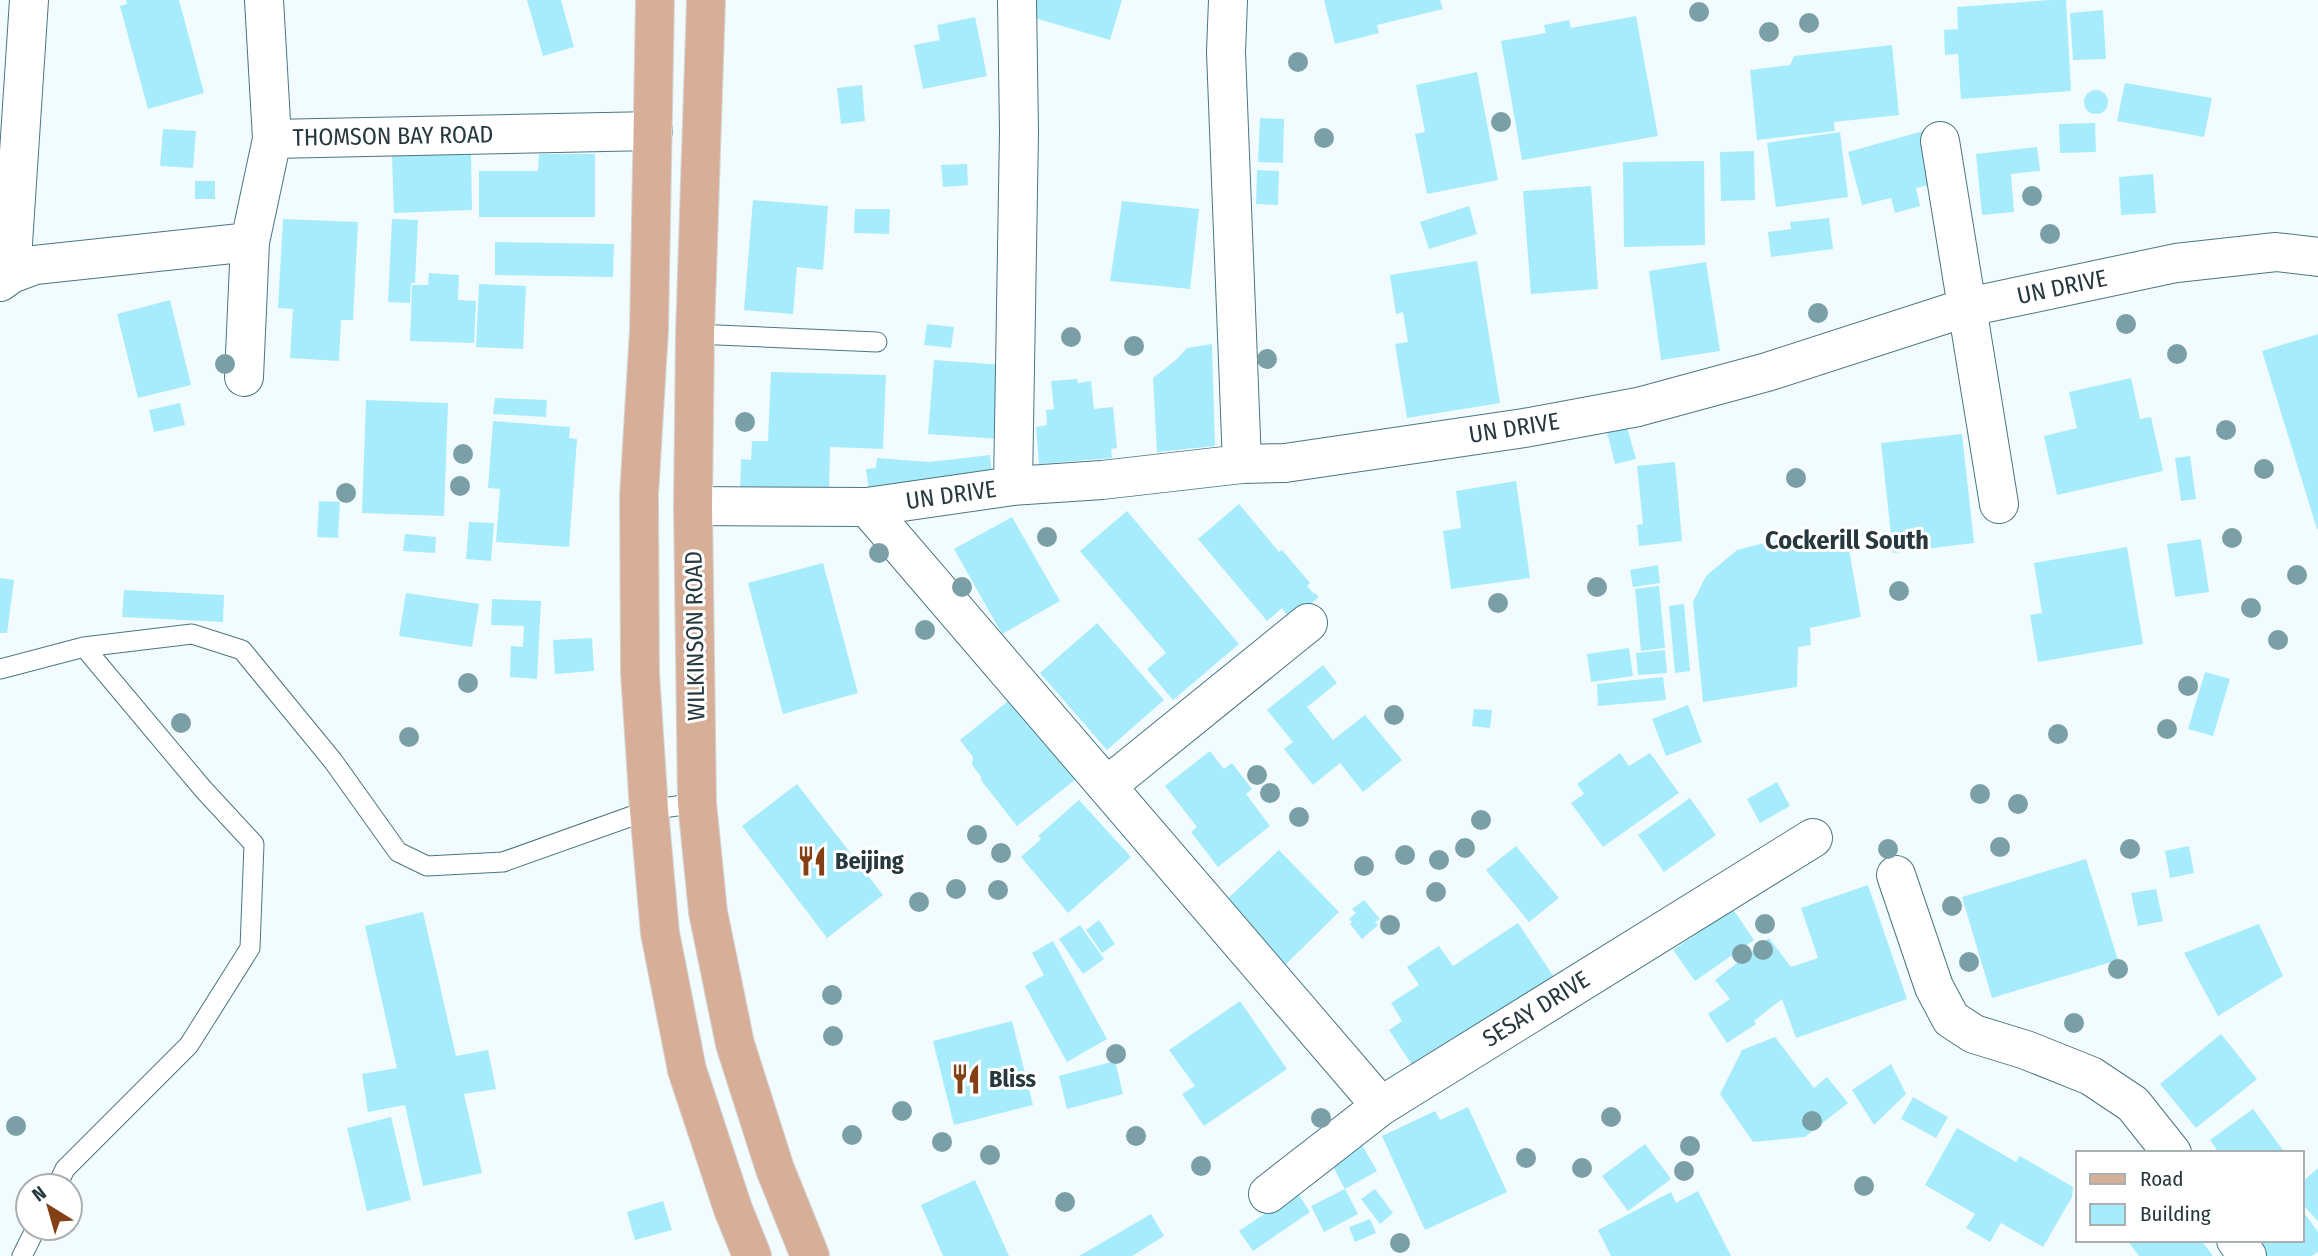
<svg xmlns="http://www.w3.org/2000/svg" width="2318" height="1256" viewBox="0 0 2318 1256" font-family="'Fira Sans Condensed',sans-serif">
  <rect width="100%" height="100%" fill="#f2fcfe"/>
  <path fill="#a7ecfc" d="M126,0H179L204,93L148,109L120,6L127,4Z
    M527,0H561L574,47L543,56Z
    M1032,0H1122L1110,40L1028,16Z
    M1324,0H1440L1443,9L1377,25L1379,33L1335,44Z
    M2050,0H2066L2071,91L1961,99L1958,54L1945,55L1944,30L1958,29L1957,7Z
    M2103,10L2106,59L2073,60L2070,13Z
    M1636,16L1658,136L1522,160L1501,41L1546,33L1544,25L1569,20L1571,28Z
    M975,17L987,76L923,89L914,45L940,40L937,25Z
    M1892,45L1899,115L1834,122L1835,131L1757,140L1750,70L1790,65L1794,56Z
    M1477,72L1498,180L1427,194L1415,134L1425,132L1416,85Z
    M2125,83L2212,98L2204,137L2117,121Z
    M862,85L865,121L841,124L837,88Z
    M2084 102a12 12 0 1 1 24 0a12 12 0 1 1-24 0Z
    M1260,118L1284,119L1283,163L1258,162Z
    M2095,123L2096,152L2060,153L2059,124Z
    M163,129L196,131L193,168L160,166Z
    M1923,131L1937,183L1916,188L1920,206L1895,213L1891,198L1862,205L1848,152Z
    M1840,132L1848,197L1776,207L1767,143Z
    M2037,147L2040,171L2011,174L2014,212L1982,215L1976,154Z
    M1754,151L1755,200L1721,201L1720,152Z
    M471,154L472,210L394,213L392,156Z
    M539,154H595V217H479V171H538Z
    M1704,161L1705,245L1624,247L1623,162Z
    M967,164L968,185L943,187L941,165Z
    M1257,170L1279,171L1278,205L1256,204Z
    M2153,174L2156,213L2121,215L2119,177Z
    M195,181H215V199H195Z
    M1591,186L1598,289L1531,294L1523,191Z
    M753,200L828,206L823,270L797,267L793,314L744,310Z
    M1122,201L1199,209L1190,289L1110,281Z
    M1469,206L1477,234L1429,249L1420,222Z
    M855,209H890L889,234L854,233Z
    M1829,218L1833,249L1771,257L1768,232L1791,229L1790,222Z
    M283,219L358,222L353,320H341L339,361L290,358L293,309L278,308Z
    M392,219L418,220L415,283H411L410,303L388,302Z
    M495,242L614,244L613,277L495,275Z
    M1477,261L1500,403L1407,418L1395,344L1408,342L1403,312L1396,314L1390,275Z
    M1706,262L1720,351L1661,360L1649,271Z
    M429,273L459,275L458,300L476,301L474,343L410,341L412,285H428Z
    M479,284L526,286L523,349L476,347Z
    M170,300L191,385L138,398L117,314Z
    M927,324L954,327L951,348L924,345Z
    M2318,334V529H2317L2262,351Z
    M1212,344L1215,446L1157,452L1153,378L1177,359L1187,348Z
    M934,360L1004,365L999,439L928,434Z
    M771,372L886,375L883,449L830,447L829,501L740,498L741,459L751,460L752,441H768Z
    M2131,378L2140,419L2151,417L2163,471L2057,495L2044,436L2077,428L2069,392Z
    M1077,379L1078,383L1091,381L1094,409L1113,407L1117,448L1111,449L1112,458L1039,464L1036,427L1047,425L1046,410L1054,409L1051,381Z
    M495,398L547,400L546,417L493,414Z
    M366,400L448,403L444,516L362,513Z
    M180,403L185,425L154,432L149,410Z
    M493,421L570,427L569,438L577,439L569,547L496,542L500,489L488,488Z
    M1627,427L1636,459L1615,464L1607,432Z
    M1962,434L1974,543L1893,553L1881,443Z
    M990,455L993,484L870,499L866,469L876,468L877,458L929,462Z
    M2190,456L2196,499L2181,501L2175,458Z
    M1675,462L1682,541L1639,546L1637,525L1643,524L1637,466Z
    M1516,481L1530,578L1451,589L1443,531L1461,528L1456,491Z
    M319,501L340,502L338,538L317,537Z
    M1239,504L1279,552L1282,550L1310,583L1307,586L1314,594L1315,593L1319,597L1291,620L1282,608L1267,621L1198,539Z
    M1127,511L1239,644L1173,700L1147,669L1166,653L1080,551Z
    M1012,517L1060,601L1002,634L954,549Z
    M469,522L494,523L491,561L466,559Z
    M1846,533L1861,617L1810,628L1811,645L1798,647L1797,687L1703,702L1693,602L1706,576L1737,550L1772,541Z
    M405,534L436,537L435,553L403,551Z
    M2201,539L2209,592L2175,597L2167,544Z
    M2127,547L2143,644L2038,662L2030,615L2042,613L2034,563Z
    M823,563L858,693L783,714L748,583Z
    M1658,565L1660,583L1633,587L1630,570Z
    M0,578L14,580L7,633H0Z
    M1659,586L1665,648L1641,651L1635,589Z
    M124,590L224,595L223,622L122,617Z
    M406,593L479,604L472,647L399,636Z
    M492,599L541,601L537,679L510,677L511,646L523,647L524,626L491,625Z
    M1684,604L1690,671L1675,673L1669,606Z
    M1097,623L1164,700L1107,750L1040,673Z
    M592,638L594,671L555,674L553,640Z
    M1629,648L1633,676L1591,682L1587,654Z
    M1665,650L1667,673L1638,675L1636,653Z
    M1323,665L1337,683L1307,707L1333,740L1365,715L1402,760L1363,792L1340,763L1313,785L1284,749L1293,742L1267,710Z
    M2205,672L2230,679L2213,736L2188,729Z
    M1663,677L1666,700L1598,706L1597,684Z
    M1012,698L1076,779L1017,826L980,779L982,778L972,765L973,757L960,740Z
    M1688,705L1702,742L1666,756L1652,719Z
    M1474,709L1492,710L1490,728L1472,726Z
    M1210,751L1224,769L1232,763L1252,789L1246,794L1270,826L1218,867L1191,832L1197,827L1165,786Z
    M1620,753L1629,766L1650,753L1679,793L1603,847L1571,803L1584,794L1577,784Z
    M1777,782L1790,806L1760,823L1747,799Z
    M797,784L883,895L827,938L742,826Z
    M1690,798L1716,835L1664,872L1638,835Z
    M1079,800L1131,857L1068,913L1021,857L1041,839L1038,836Z
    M1516,846L1559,898L1529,922L1486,870Z
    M2189,846L2194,873L2170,878L2165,851Z
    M1279,850L1339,912L1281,969L1220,906Z
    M2086,859L2118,960L1992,998L1962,897Z
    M1868,885L1907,999L1796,1038L1782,999L1754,1021L1756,1024L1727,1043L1708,1014L1730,999L1715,980L1769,938L1791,967L1818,958L1801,908Z
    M2156,889L2163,921L2138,926L2131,893Z
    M1364,900L1380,919L1375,922L1378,925L1362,939L1350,924L1352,922L1349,919L1356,913L1352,909Z
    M1733,909L1754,940L1695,981L1673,950Z
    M423,912L456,1056L488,1050L496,1089L464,1094L482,1173L423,1186L405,1105L368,1112L362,1074L397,1068L365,926Z
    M1099,920L1115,944L1102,953L1086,930Z
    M1518,923L1554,977L1414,1068L1389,1030L1402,1021L1391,1003L1419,985L1407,967L1439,946L1453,966Z
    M2259,924L2283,976L2218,1016L2184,953Z
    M1080,925L1104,959L1083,974L1059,939Z
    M1053,941L1107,1039L1067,1062L1025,986L1044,975L1032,953Z
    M1240,1001L1287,1069L1204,1126L1182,1094L1195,1086L1169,1050Z
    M1012,1021L1033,1105L954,1125L933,1041Z
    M2221,1034L2257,1079L2196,1128L2160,1084Z
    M1775,1037L1814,1088L1827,1077L1848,1103L1805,1137L1753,1142L1720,1094L1742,1050Z
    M1115,1061L1123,1094L1067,1109L1059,1076Z
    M1891,1064L1906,1094L1874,1125L1852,1090Z
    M1913,1097L1948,1117L1936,1138L1901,1119Z
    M1468,1107L1507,1192L1425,1230L1382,1136L1435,1111L1440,1120Z
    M2253,1109L2285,1153H2219L2210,1140Z
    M391,1117L411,1200L367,1211L347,1128Z
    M1957,1128L2016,1162L2020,1156L2073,1187L2072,1197L2043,1247L2001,1223L1990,1242L1966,1228L1975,1214L1925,1185Z
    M1645,1144L1671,1179L1628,1211L1602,1176Z
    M1362,1145L1377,1171L1345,1189L1331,1163Z
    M2318,1168V1221L2302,1204V1182Z
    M975,1180L1009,1256H943L921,1205Z
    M1345,1189L1358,1214L1324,1232L1311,1206Z
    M1375,1189L1393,1213L1380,1224L1361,1199Z
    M1698,1191L1731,1256H1611L1598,1230L1671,1192L1676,1203Z
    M1297,1192L1310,1212L1253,1251L1239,1231Z
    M663,1201L672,1230L635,1240L627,1212Z
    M2302,1210L2318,1232V1252L2312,1256H2263L2251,1240H2302Z
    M1151,1214L1164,1236L1132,1256H1079Z
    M1370,1219L1376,1233L1355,1242L1349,1227Z
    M2127,1240H2201L2213,1256H2139Z"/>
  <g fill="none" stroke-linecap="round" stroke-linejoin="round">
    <g stroke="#4b7680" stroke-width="21">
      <path id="lane" d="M695,334L877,342
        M0,669L84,647L192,634L242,650L333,761L398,852L427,866L503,862L649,810L697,803
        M57,1186L65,1169L189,1045L250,948L254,844L203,789L84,647
        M22,1256L36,1228"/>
    </g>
    <g stroke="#4b7680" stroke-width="40">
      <path id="street" d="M1228,0L1226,52L1242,464
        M272,139L653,131
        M1940,141L1999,504
        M11,274L29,0
        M0,282L11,274L35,265L250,242
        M244,377L250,242L272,139L264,0
        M1013,486L1019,131L1017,0
        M693,506L867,507L1013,486L1102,480L1242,464L1285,463L1524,428L1638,407L1767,372L1968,307L2176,263L2276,252L2318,257
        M867,507L1381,1106
        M1108,785L1308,623
        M1896,875L1934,987L1951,1019L1974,1034L2026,1050L2091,1076L2133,1104L2172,1153
        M1268,1194L1381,1106L1813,838
        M2236,1240L2247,1256"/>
    </g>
    <g stroke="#d4d7d8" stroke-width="40">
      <path id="primary" d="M655,0L649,330L639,495L640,673L649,810L660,933L687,1070L733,1209L752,1256
        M706,0L695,334L693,506L697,803L708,912L735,1044L775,1169L810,1256"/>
    </g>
    <use href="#lane" stroke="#fff" stroke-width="19"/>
    <use href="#street" stroke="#fff" stroke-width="38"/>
    <use href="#primary" stroke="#d7af98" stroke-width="38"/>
  </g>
  <g fill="#7b9fa7">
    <circle cx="1699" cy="12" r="10"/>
    <circle cx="1809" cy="23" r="10"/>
    <circle cx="1769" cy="32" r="10"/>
    <circle cx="1298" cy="62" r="10"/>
    <circle cx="1501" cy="122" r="10"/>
    <circle cx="1324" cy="138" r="10"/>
    <circle cx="2032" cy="196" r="10"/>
    <circle cx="2050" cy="234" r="10"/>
    <circle cx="1818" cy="313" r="10"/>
    <circle cx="2126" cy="324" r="10"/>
    <circle cx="1071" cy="337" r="10"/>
    <circle cx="1134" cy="346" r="10"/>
    <circle cx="2177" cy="354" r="10"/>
    <circle cx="1267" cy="359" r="10"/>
    <circle cx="225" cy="364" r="10"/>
    <circle cx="745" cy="422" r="10"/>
    <circle cx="2226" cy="430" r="10"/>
    <circle cx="463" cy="454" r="10"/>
    <circle cx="2264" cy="469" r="10"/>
    <circle cx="1796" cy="478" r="10"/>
    <circle cx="460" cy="486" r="10"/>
    <circle cx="346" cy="493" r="10"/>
    <circle cx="1047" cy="537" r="10"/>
    <circle cx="2232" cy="538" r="10"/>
    <circle cx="879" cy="553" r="10"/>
    <circle cx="2297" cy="575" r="10"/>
    <circle cx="962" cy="587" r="10"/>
    <circle cx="1597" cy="587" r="10"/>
    <circle cx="1899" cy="591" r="10"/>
    <circle cx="1498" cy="603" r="10"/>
    <circle cx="2251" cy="608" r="10"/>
    <circle cx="925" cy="630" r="10"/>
    <circle cx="2278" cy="640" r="10"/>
    <circle cx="468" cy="683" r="10"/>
    <circle cx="2188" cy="686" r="10"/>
    <circle cx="1394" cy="715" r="10"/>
    <circle cx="181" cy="723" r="10"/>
    <circle cx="2167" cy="729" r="10"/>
    <circle cx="2058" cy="734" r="10"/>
    <circle cx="409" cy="737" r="10"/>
    <circle cx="1257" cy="775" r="10"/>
    <circle cx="1270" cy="793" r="10"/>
    <circle cx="1980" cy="794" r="10"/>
    <circle cx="2018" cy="804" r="10"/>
    <circle cx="1299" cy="817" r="10"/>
    <circle cx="1481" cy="820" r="10"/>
    <circle cx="977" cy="835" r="10"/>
    <circle cx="2000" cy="847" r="10"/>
    <circle cx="1465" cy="848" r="10"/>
    <circle cx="1888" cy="849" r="10"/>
    <circle cx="2130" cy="849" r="10"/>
    <circle cx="1001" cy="853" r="10"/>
    <circle cx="1405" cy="855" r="10"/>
    <circle cx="1439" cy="860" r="10"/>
    <circle cx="1364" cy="866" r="10"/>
    <circle cx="956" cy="889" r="10"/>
    <circle cx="998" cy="890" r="10"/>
    <circle cx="1436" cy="892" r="10"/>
    <circle cx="919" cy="902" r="10"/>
    <circle cx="1952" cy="906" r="10"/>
    <circle cx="1765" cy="924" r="10"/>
    <circle cx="1390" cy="925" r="10"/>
    <circle cx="1763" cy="950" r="10"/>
    <circle cx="1742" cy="954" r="10"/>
    <circle cx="1969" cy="962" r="10"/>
    <circle cx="2118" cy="969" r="10"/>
    <circle cx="832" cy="995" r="10"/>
    <circle cx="2074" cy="1023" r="10"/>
    <circle cx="833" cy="1036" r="10"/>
    <circle cx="1116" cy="1054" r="10"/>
    <circle cx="902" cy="1111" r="10"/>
    <circle cx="1611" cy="1117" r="10"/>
    <circle cx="1321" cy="1118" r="10"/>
    <circle cx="1812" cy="1121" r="10"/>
    <circle cx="16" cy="1126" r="10"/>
    <circle cx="852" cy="1135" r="10"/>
    <circle cx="1136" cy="1136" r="10"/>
    <circle cx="942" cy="1142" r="10"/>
    <circle cx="1690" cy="1146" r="10"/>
    <circle cx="990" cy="1155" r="10"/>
    <circle cx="1526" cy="1158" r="10"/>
    <circle cx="1201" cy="1166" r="10"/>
    <circle cx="1582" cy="1168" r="10"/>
    <circle cx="1684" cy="1171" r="10"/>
    <circle cx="1864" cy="1186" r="10"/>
    <circle cx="1065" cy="1202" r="10"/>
    <circle cx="1400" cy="1243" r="10"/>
  </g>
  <defs>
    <g id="restaurant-bare" transform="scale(2.415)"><path d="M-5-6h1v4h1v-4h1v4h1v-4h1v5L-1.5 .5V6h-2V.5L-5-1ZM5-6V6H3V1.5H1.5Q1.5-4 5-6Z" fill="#844014" stroke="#fff" stroke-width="2.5" paint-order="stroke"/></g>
  </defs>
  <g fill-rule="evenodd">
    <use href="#restaurant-bare" x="812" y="861"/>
    <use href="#restaurant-bare" x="966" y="1079"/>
  </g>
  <g text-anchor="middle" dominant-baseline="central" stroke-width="6" stroke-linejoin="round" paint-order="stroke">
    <g font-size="24" fill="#27393e" stroke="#fff">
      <text transform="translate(393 136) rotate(-1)">THOMSON BAY ROAD</text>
      <text transform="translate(2062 287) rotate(-12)">UN DRIVE</text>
      <text transform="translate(1514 428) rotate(-9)">UN DRIVE</text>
      <text transform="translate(951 495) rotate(-8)">UN DRIVE</text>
      <text transform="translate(695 636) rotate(-91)">WILKINSON ROAD</text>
      <text transform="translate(1536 1009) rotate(-32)">SESAY DRIVE</text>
    </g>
    <g font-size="24" font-weight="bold" fill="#27393e" stroke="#fff" text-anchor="start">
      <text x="835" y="861">Beijing</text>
      <text x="989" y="1079">Bliss</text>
    </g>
    <g font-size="26" font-weight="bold" fill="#27393e" stroke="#fff">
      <text x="1847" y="540">Cockerill South</text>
    </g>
  </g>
  <rect x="2076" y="1151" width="228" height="91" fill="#ffffff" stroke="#a9b0b2" stroke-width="2"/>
  <rect x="2090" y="1174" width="35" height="10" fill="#d7af98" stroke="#a9b0b2" stroke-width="2"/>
  <text x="2140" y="1186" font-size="21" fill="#27393e">Road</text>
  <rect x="2090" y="1204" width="35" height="21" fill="#a7ecfc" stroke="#a9b0b2" stroke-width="2"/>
  <text x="2140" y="1221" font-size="21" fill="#27393e">Building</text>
  <g transform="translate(49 1207) rotate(323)"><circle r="33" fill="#ffffff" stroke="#a9b0b2" stroke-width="2"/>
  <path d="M0-5L12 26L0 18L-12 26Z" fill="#844014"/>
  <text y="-10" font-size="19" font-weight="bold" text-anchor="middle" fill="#27393e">N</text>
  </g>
</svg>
